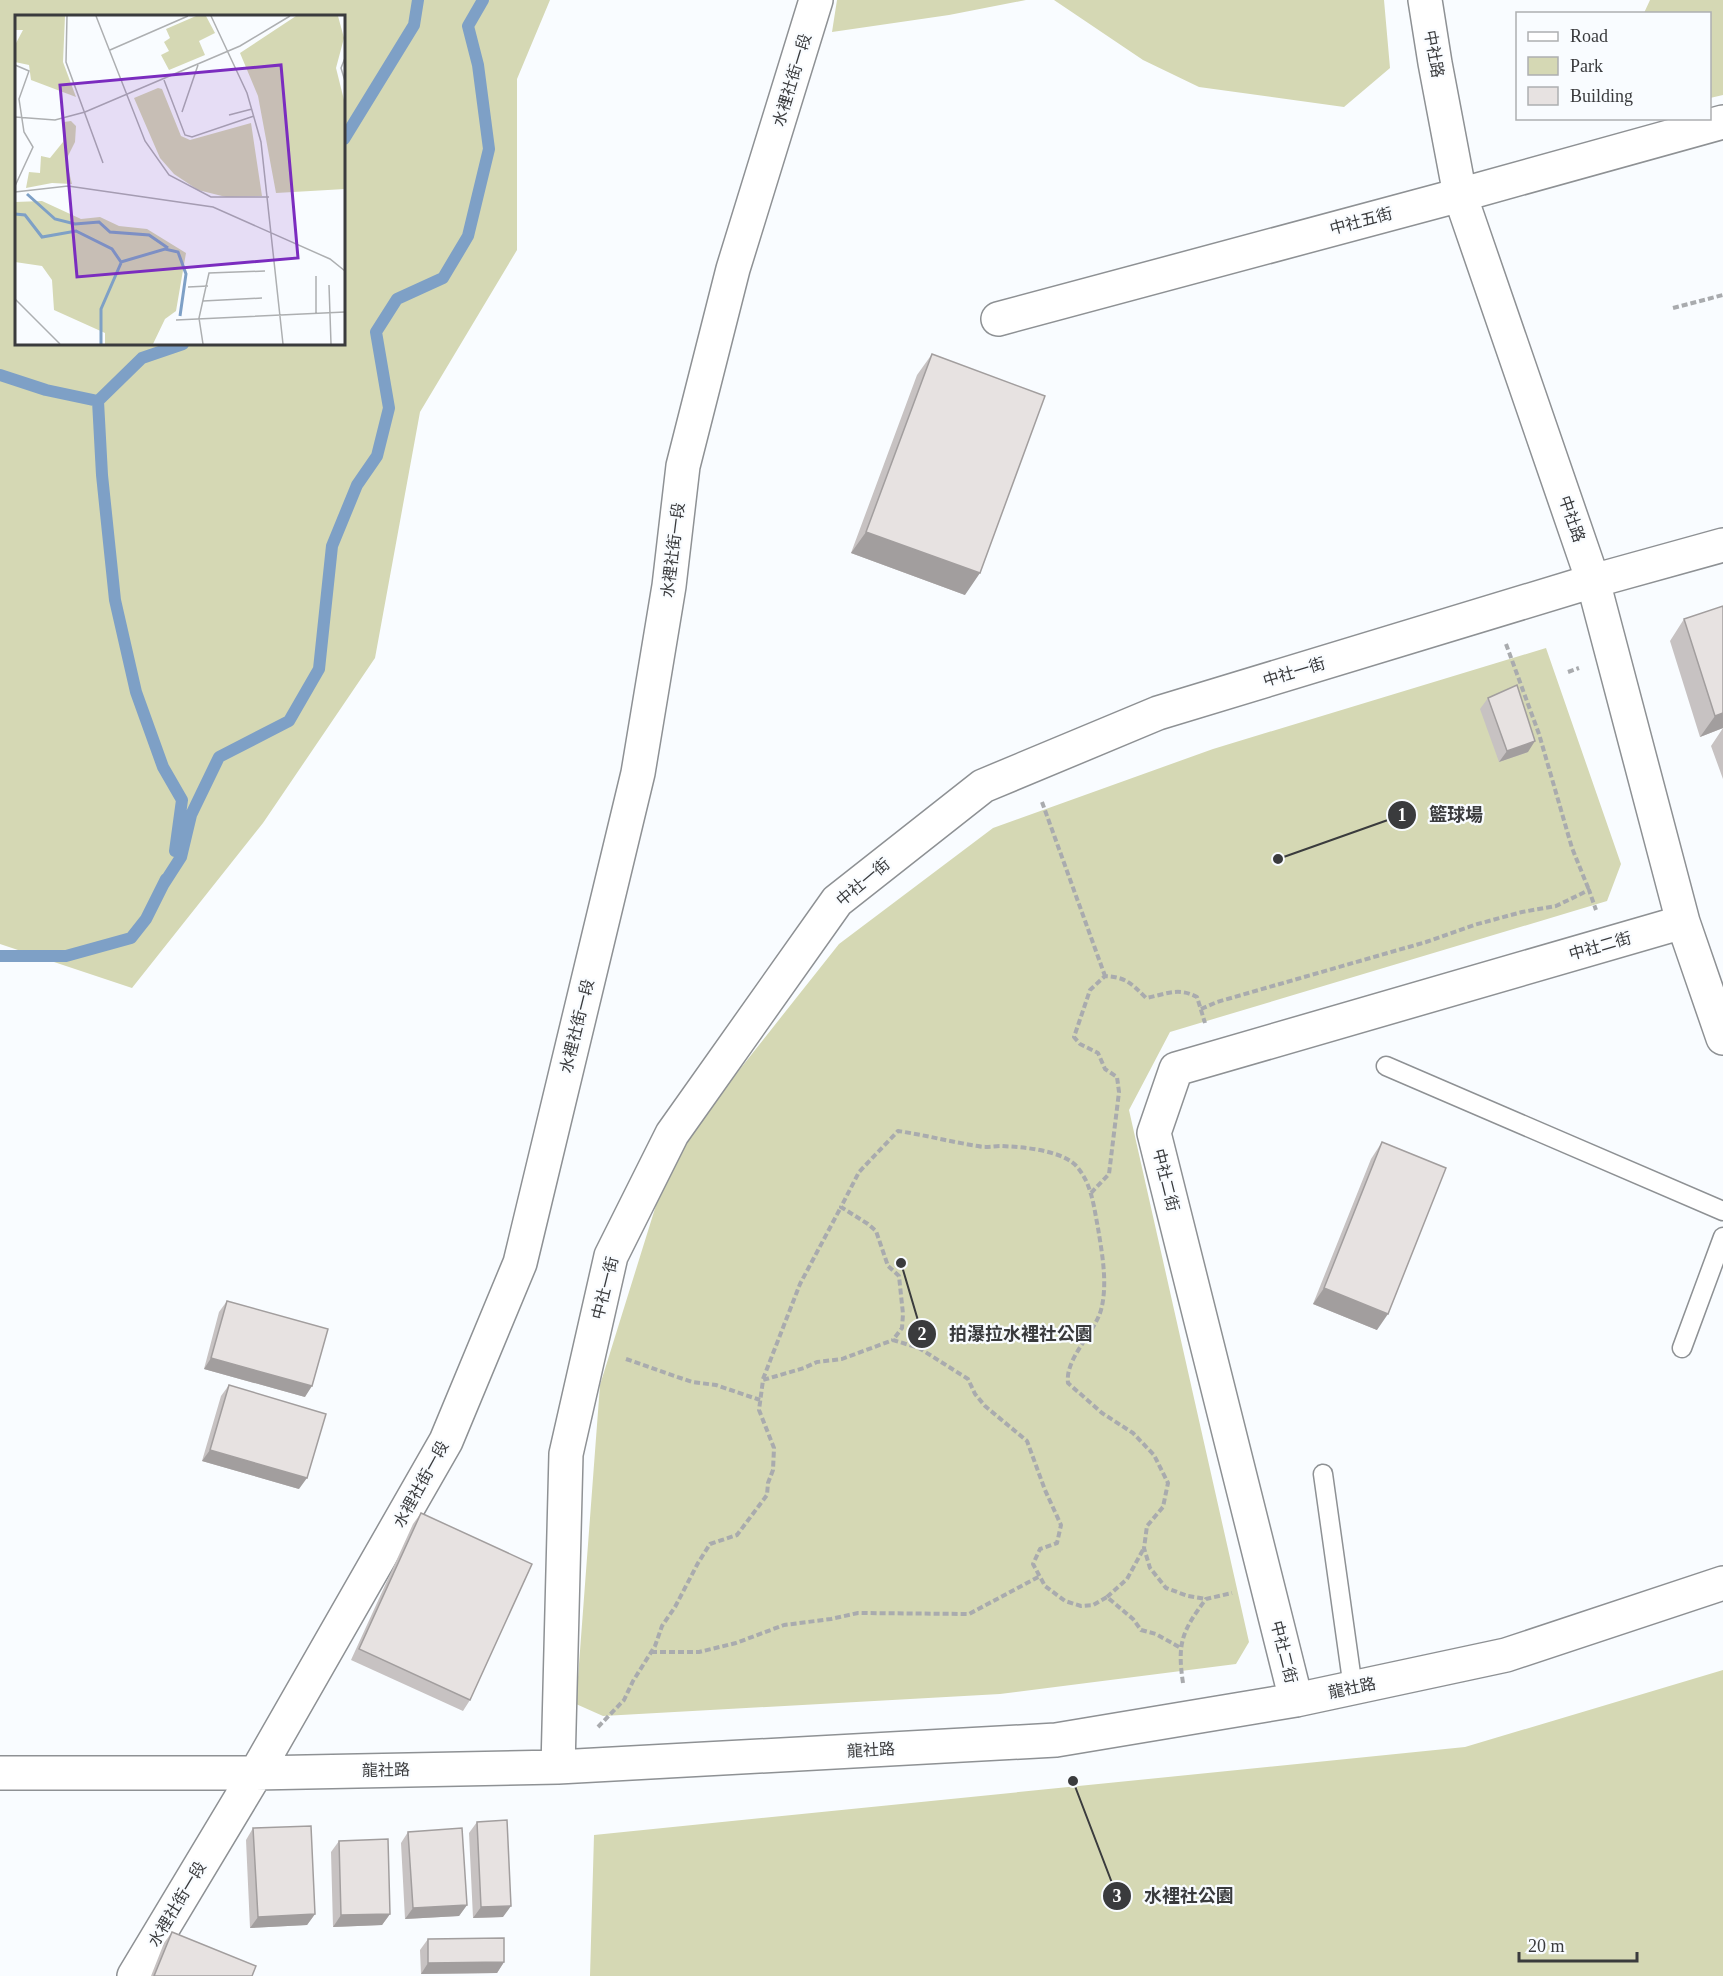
<svg xmlns="http://www.w3.org/2000/svg" width="1723" height="1976" viewBox="0 0 1723 1976" font-family="'Times New Roman','Noto Sans TC',serif">
  <rect width="100%" height="100%" fill="#f9fcff"/>
  <path fill="#d5d8b4" fill-rule="evenodd" d="M0,0H550L517,79V250L420,412L375,658L263,823L132,988L0,944ZM16,16H344V344H16Z
    M837,0H1026L949,15L832,32Z
    M1054,0H1384L1390,68L1344,107L1199,87L1143,60Z
    M1650,0H1723V95L1710,98V14L1644,13Z
    M1546,648L1621,864L1607,901L1170,1032L1129,1110L1249,1642L1236,1664L1000,1694L603,1716L576,1704L600,1385L676,1141L732,1079L839,944L993,828L1213,749Z
    M1723,1670V1976H590L594,1835L1465,1747Z"/>
  <g fill="none" stroke-linecap="round" stroke-linejoin="round">
    <path stroke="#7ea0c6" stroke-width="12" d="M344,139L414,25L418,0
      M0,375L46,390L98,401
      M175,851L182,800L163,767L136,692L115,600L102,475L98,401L142,358L183,344
      M163,885L181,857L191,815L219,757L289,721L319,669L332,546L357,485L377,456L389,408L376,332L397,299L443,278L468,236L489,149L478,65L468,26L483,0
      M0,956H66L131,938L146,919L166,879"/>
    <g stroke="#8e9194" stroke-width="21">
      <path id="service" d="M1386,1066L1723,1211
        M1682,1348L1723,1237
        M1323,1474L1353,1688"/>
    </g>
    <g stroke="#8e9194" stroke-width="36">
      <path id="minor" d="M1425,0L1435,63L1460,195L1593,581L1683,922L1723,1038
        M998,319L1460,195L1723,122
        M1296,1700L1154,1133L1176,1069L1683,922
        M558,1767L566,1454L611,1256L672,1134L837,901L983,786L1158,713L1593,581L1723,545
        M0,1773H256L558,1767L1056,1740L1296,1700L1506,1655L1723,1583
        M134,1976L256,1773L446,1441L520,1263L638,773L669,586L683,466L733,269L816,0"/>
    </g>
    <path stroke="#a9abae" stroke-width="4" stroke-dasharray="6 3" stroke-linecap="butt" d="M1673,308L1723,295
      M1506,644L1539,734L1572,848L1589,890
      M1568,672L1579,668
      M1042,802L1105,976
      M1201,1009L1217,1002L1426,942L1474,925L1522,912L1556,906L1589,890L1596,910
      M1091,1193L1109,1174L1119,1092L1117,1077L1105,1069L1098,1053L1080,1044L1074,1037L1090,990L1105,976C1126,977 1132,984 1146,998C1167,994 1178,987 1197,997L1205,1023
      M626,1359L692,1382L716,1385L760,1400
      M763,1379L800,1284L841,1207
      M1107,1597L1127,1579L1144,1548
      M1179,1647L1156,1634L1141,1630L1133,1619L1107,1597L1093,1605L1081,1606L1065,1601L1045,1586L1033,1564L1040,1549L1057,1543L1061,1525L1045,1490L1027,1441L985,1406L975,1394L968,1379L919,1348L893,1340L902,1328L903,1314L899,1276L888,1266L876,1231L868,1224L841,1207L859,1172L898,1131C925,1135 951,1142 978,1146C986,1148 993,1146 1001,1146C1023,1147 1064,1150 1078,1168C1092,1185 1094,1208 1098,1228C1102,1253 1108,1284 1101,1310C1094,1334 1065,1358 1068,1383L1102,1413L1133,1433L1154,1455L1168,1483L1163,1507L1147,1526L1144,1548L1150,1568L1166,1588L1188,1596L1206,1599
      M651,1652H699L736,1643L784,1625L831,1619L858,1613L969,1614L1040,1576
      M1183,1683C1177,1643 1182,1631 1206,1599L1232,1593
      M598,1727L624,1700L633,1681L655,1646L662,1626L675,1607L698,1563L710,1544L737,1535L767,1495L768,1483L773,1470L774,1448L759,1410L763,1380L804,1368L817,1362L842,1359L893,1340"/>
    <use href="#service" stroke="#fff" stroke-width="18"/>
    <use href="#minor" stroke="#fff" stroke-width="33"/>
  </g>
  <path fill="#c7c2c2" d="M932,354L965,595L851,553L917,375Z
    M1723,606V728L1700,737L1670,641L1684,619Z
    M1488,698L1528,752L1499,762L1480,709Z
    M1723,728V779L1711,746Z
    M1382,1142L1377,1330L1313,1304L1371,1159Z
    M227,1301L305,1397L204,1369L219,1312Z
    M229,1385L299,1489L202,1461L221,1396Z
    M421,1513L470,1700L463,1711L351,1660L413,1524Z
    M477,1822L503,1917L473,1918L469,1833Z
    M253,1828L315,1914L307,1925L250,1928L246,1840Z
    M408,1832L467,1905L459,1916L405,1919L401,1843Z
    M339,1841L390,1914L382,1925L333,1927L331,1852Z
    M172,1932L252,1976H151L164,1943Z
    M428,1939L504,1962L497,1973L421,1974L420,1950Z"/>
  <path fill="#a29e9e" d="M866,532L980,573L965,595L851,553Z
    M1723,713V728L1700,737L1715,716Z
    M1535,741L1528,752L1499,762L1507,751Z
    M1324,1288L1388,1314L1377,1330L1313,1304Z
    M211,1358L312,1386L305,1397L204,1369Z
    M210,1450L307,1478L299,1489L202,1461Z
    M467,1905L459,1916L405,1919L413,1908Z
    M511,1906L503,1917L473,1918L481,1907Z
    M315,1914L307,1925L250,1928L258,1917Z
    M390,1914L382,1925L333,1927L341,1915Z
    M504,1962L497,1973L421,1974L428,1963Z"/>
  <path fill="#e7e2e1" stroke="#a29e9e" stroke-width="1.5" d="M932,354L1045,396L980,573L866,532Z
    M1723,606V713L1715,716L1684,619Z
    M1517,685L1535,741L1507,751L1488,698Z
    M1382,1142L1446,1168L1388,1314L1324,1288Z
    M227,1301L328,1329L312,1386L211,1358Z
    M229,1385L326,1414L307,1478L210,1450Z
    M421,1513L532,1564L470,1700L359,1649Z
    M507,1820L511,1906L481,1907L477,1822Z
    M311,1826L315,1914L258,1917L253,1828Z
    M462,1828L467,1905L413,1908L408,1832Z
    M388,1839L390,1914L341,1915L339,1841Z
    M172,1932L256,1966L252,1976H154Z
    M504,1938V1962L428,1963V1939Z"/>
  <g text-anchor="middle" dominant-baseline="central" stroke-width="4.5" stroke-linejoin="round" paint-order="stroke">
    <g font-size="16" fill="#3a3b3d" stroke="#f9fcff">
      <text transform="translate(1434 54) rotate(80)">中社路</text>
      <text transform="translate(792 80) rotate(-73)">水裡社街一段</text>
      <text transform="translate(1361 221) rotate(-15)">中社五街</text>
      <text transform="translate(1572 519) rotate(71)">中社路</text>
      <text transform="translate(673 550) rotate(-83)">水裡社街一段</text>
      <text transform="translate(1294 672) rotate(-17)">中社一街</text>
      <text transform="translate(863 882) rotate(-40)">中社一街</text>
      <text transform="translate(1600 946) rotate(-16)">中社二街</text>
      <text transform="translate(577 1026) rotate(-76)">水裡社街一段</text>
      <text transform="translate(1166 1180) rotate(76)">中社二街</text>
      <text transform="translate(605 1288) rotate(-76)">中社一街</text>
      <text transform="translate(421 1484) rotate(-61)">水裡社街一段</text>
      <text transform="translate(1284 1652) rotate(76)">中社二街</text>
      <text transform="translate(1352 1688) rotate(-12)">龍社路</text>
      <text transform="translate(871 1750) rotate(-3)">龍社路</text>
      <text transform="translate(386 1770) rotate(-1)">龍社路</text>
      <text transform="translate(177 1904) rotate(-59)">水裡社街一段</text>
    </g>
  </g>
  <g transform="translate(15 15)">
    <rect width="330" height="330" fill="#f9fcff"/>
    <path d="M0,1H50L48,47L61,82L16,65L14,50L0,47V30L8,15H0ZM181,1H191L200,18L184,26L190,40L154,55L146,40L154,36L149,27L155,23L151,14ZM281,1H323L329,23L321,53L330,89V174L261,178L243,81L225,38ZM143,73L147,74L166,121L175,125L236,108L247,181L211,182L183,175L159,159L145,143L119,83ZM56,106L61,111L60,127L51,145L57,169L37,168L11,173L14,157L25,158L26,141L35,143L48,127L49,107ZM27,186L66,204L85,202L104,211L132,214L171,238L161,296L150,304L138,329H90V318L39,295L37,265L27,251L0,247V187Z" fill="#d5d8b4"/>
    <path fill="none" stroke="#7ea0c6" stroke-width="3" d="M12,179L40,204L60,209L84,207L95,217L134,220L153,233M0,199L10,200L27,222L61,216L97,234L106,247L150,234L163,237L171,259L165,301M86,329V294L106,248"/>
    <path fill="none" stroke="#adafb1" stroke-width="1.5" d="M52,1L51,47L88,148M81,1L130,126L154,160L196,182H254M196,1L232,78L246,127L268,329M95,35L173,1M330,43L326,53L330,66M0,50L14,56L4,84L9,117L18,132L0,171M149,65L170,120L177,122L239,101M167,97L183,50M214,100L237,94M0,102L40,105L70,97L225,31L275,1M0,177L53,171L198,192L315,244L330,256M301,261V298M314,270L316,329M173,272L193,271M0,284L45,329M188,286L247,283M161,305L330,297M188,329L184,303L194,258L250,256"/>
    <path fill="#7b2cbf" fill-opacity="0.15" stroke="#7b2cbf" stroke-width="3" d="M266,50L283,243L62,262L45,70Z"/>
    <rect width="330" height="330" fill="none" stroke="#3a3b3d" stroke-width="3"/>
  </g>
  <path fill="none" stroke="#3a3b3d" stroke-width="2" d="M1278 859L1402 815M901 1263L922 1334M1073 1781L1117 1896"/>
  <g fill="#3a3b3d" stroke="#f9fcff" stroke-width="2">
    <circle cx="1278" cy="859" r="6"/>
    <circle cx="901" cy="1263" r="6"/>
    <circle cx="1073" cy="1781" r="6"/>
    <circle cx="1402" cy="815" r="15"/>
    <circle cx="922" cy="1334" r="15"/>
    <circle cx="1117" cy="1896" r="15"/>
  </g>
  <g font-size="18" text-anchor="middle" font-weight="bold" fill="#fff">
    <text x="1402" y="821">1</text>
    <text x="922" y="1340">2</text>
    <text x="1117" y="1902">3</text>
  </g>
  <g font-size="18" text-anchor="middle" font-weight="bold" fill="#3a3b3d" stroke="#f9fcff" stroke-width="4.5" stroke-linejoin="round" paint-order="stroke">
    <text x="1456" y="821">籃球場</text>
    <text x="1021" y="1340">拍瀑拉水裡社公園</text>
    <text x="1189" y="1902">水裡社公園</text>
  </g>
  <rect x="1516" y="12" width="195" height="108" fill="#f9fcff" stroke="#adafb1" stroke-width="1.5"/>
  <rect x="1528" y="32" width="30" height="9" fill="#ffffff" stroke="#adafb1" stroke-width="1.5"/>
  <text x="1570" y="42" font-size="18" fill="#3a3b3d">Road</text>
  <rect x="1528" y="57" width="30" height="18" fill="#d5d8b4" stroke="#adafb1" stroke-width="1.5"/>
  <text x="1570" y="72" font-size="18" fill="#3a3b3d">Park</text>
  <rect x="1528" y="87" width="30" height="18" fill="#e7e2e1" stroke="#adafb1" stroke-width="1.5"/>
  <text x="1570" y="102" font-size="18" fill="#3a3b3d">Building</text>
  <path d="M1519 1952v9h118v-9" fill="none" stroke="#3a3b3d" stroke-width="3"/>
  <text x="1528" y="1952" font-size="18" fill="#3a3b3d" stroke="#f9fcff" stroke-width="4.5" paint-order="stroke">20 m</text>
</svg>
